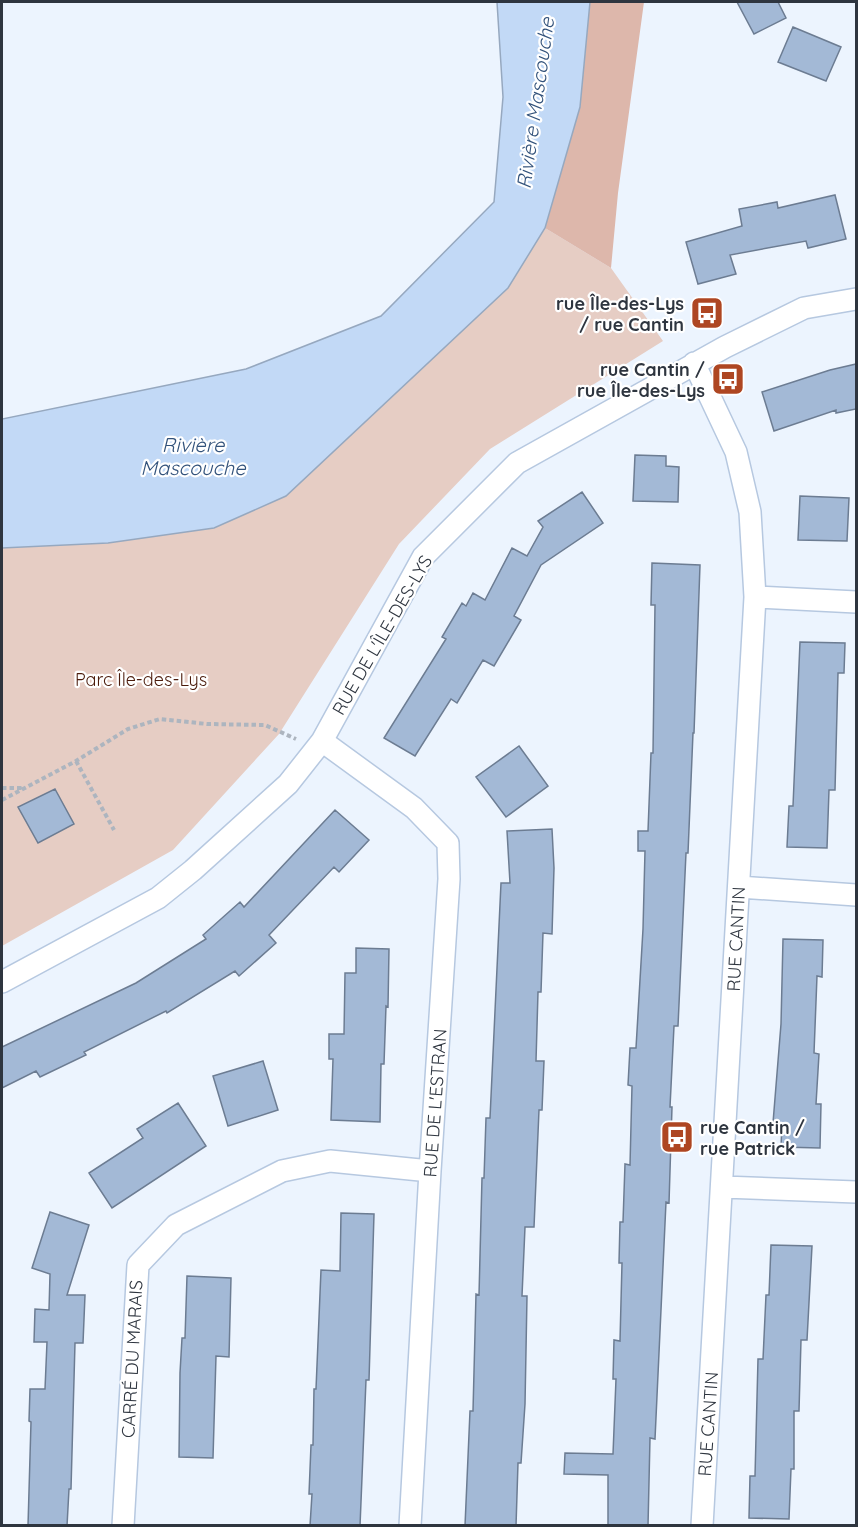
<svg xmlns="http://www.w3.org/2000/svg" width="858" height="1527" viewBox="0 0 858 1527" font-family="Quicksand,sans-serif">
  <rect width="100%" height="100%" fill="#ecf4fe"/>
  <path fill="#e6cdc4" d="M545,228L611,268L663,341L490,449L399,544L279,734L173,850L2,946V548L108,543L214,528L286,496L508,288Z"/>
  <path fill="#ddb7ab" d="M590,2H644L618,193L611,268L545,228L580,107Z"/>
  <path fill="#c2d9f6" stroke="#96a8bf" stroke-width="1.5" d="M497,2H590L580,107L545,228L508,288L286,496L214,528L108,543L2,548V419L246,369L381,316L494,202L503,97Z"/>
  <path fill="#a3b9d6" stroke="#6c7c92" stroke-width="1.5" d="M737,2H778L786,18L754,34Z
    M793,27L841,47L826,81L778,62Z
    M835,195L846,239L808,248L806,241L730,255L736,274L698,284L686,242L742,226L739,209L777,202L778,208Z
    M856,364V409L836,413V410L774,431L762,392L830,370Z
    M635,455L666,456V466L679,467L678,502L633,501Z
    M582,492L603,523L541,565L514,616L521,620L494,666L483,660L457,703L451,699L415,756L384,738L446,639L442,637L462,603L466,606L473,593L485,600L512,548L527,556L543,527L538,521Z
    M800,496L849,498L847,541L798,540Z
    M652,563L700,565L694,733H693L688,853H686L678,1026H674L670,1107H672L669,1203L666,1202L655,1439L650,1438L648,1526H608V1475L564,1474L565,1453L613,1454L616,1379H613L614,1340L620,1341L622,1263H619L620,1222H623L625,1164L630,1165L632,1086L628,1085L630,1048H636L643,929L645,851H638V831H648L651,753H653L655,605H651Z
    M800,642L845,643L844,673H838L835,790H829L827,848L787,847L789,806H793Z
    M519,746L548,786L506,817L476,777Z
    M55,789L74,824L38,843L18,807Z
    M335,810L369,840L339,872L334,867L269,935L276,943L239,976L235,971L167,1013L166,1011L84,1052L86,1055L40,1077L36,1071L2,1088V1047L136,983L206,939L203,935L240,902L244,907Z
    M552,829L554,868L552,934L543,933L541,992H538L536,1061H544L542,1110H539L534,1227H525L522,1296H527L525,1404L521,1463H518L516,1526H465L470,1411H473L476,1294L479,1295L482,1178H484L486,1118H490L501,883H510L507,831Z
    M783,939L823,940L822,977L817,976L814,1053L819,1054L816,1104H821L820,1148L781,1147L782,1123H773L781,1024Z
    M356,948L389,949L388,1007L386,1006L384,1064H381L380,1122L331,1120L333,1059H329V1034H344L345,973H356Z
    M263,1061L278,1110L228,1126L213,1076Z
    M178,1103L206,1146L112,1208L89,1173L143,1138L137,1129Z
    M50,1212L89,1225L67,1295H85L83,1343H75L71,1489H69L67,1526H28L31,1422L29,1421L30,1389H45L47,1342H34L35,1309L49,1310L50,1274L32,1268Z
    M341,1213L374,1214L369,1380H366L360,1526H310L312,1494H309L311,1445H313L314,1389H316L321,1270L340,1271Z
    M771,1245L812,1246L807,1340H801L799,1411H794V1469H791L789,1519L749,1518L750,1476H755L758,1359H763L766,1295H769Z
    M187,1276L231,1278L229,1357L216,1356L213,1458L179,1457L180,1373L182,1338H185Z"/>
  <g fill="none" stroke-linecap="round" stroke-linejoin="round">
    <g stroke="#b6c8e0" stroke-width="24">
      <path id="minor" d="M694,363L736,452L750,512L755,597L702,1526
        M755,597L856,602
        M322,741L414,808L448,843L449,879L430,1171L410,1526
        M739,887L856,895
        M2,982L158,898L193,870L288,784L322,741L423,557L517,463L725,347L804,308L856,299
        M723,1187L856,1192
        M123,1526L138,1265L176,1225L282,1171L330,1161L430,1171"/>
    </g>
    <path stroke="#adb5bf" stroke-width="4" stroke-dasharray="4.5 3" stroke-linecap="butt" d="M76,761L114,830
      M2,788H22
      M2,800L76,761L128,729L160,719L207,724L265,725L296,739"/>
    <use href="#minor" stroke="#fff" stroke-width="21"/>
  </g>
  <defs>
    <g id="bus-square" transform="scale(1.725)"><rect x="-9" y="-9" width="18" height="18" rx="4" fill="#ae4622" stroke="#fff"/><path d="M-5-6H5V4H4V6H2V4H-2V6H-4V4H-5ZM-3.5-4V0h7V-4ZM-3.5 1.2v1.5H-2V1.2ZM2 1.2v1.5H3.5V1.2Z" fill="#fff"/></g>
  </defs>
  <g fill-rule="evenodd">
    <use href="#bus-square" x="707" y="313"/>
    <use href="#bus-square" x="728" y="379"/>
    <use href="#bus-square" x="677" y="1137"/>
  </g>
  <g text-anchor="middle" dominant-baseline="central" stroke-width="4.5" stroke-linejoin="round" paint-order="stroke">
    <g font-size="18" font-weight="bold" fill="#2e353f" stroke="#fff" text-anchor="end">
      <text x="684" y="303">rue Île-des-Lys<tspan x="684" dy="21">/ rue Cantin</tspan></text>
      <text x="705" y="369">rue Cantin /<tspan x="705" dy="21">rue Île-des-Lys</tspan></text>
      <text x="700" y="1127" text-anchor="start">rue Cantin /<tspan x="700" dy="21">rue Patrick</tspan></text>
    </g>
    <g font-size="18" fill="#2e353f" stroke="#fff">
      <text transform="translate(382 635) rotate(-60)">RUE DE L'ÎLE-DES-LYS</text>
      <text transform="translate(736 939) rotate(-87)">RUE CANTIN</text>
      <text transform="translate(435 1103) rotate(-86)">RUE DE L'ESTRAN</text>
      <text transform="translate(132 1359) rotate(-87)">CARRÉ DU MARAIS</text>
      <text transform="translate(708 1424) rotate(-86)">RUE CANTIN</text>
    </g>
    <g font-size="18" fill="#4b1b0b" stroke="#fff">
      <text x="141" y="679">Parc Île-des-Lys</text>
    </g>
    <g font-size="20" font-style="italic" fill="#32527b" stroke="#fff">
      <text transform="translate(535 103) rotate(-82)">Rivière Mascouche</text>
      <text x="193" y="444">Rivière<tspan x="193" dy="23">Mascouche</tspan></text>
    </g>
  </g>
  <rect width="858" height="1527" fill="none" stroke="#2e353f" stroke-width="6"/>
</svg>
